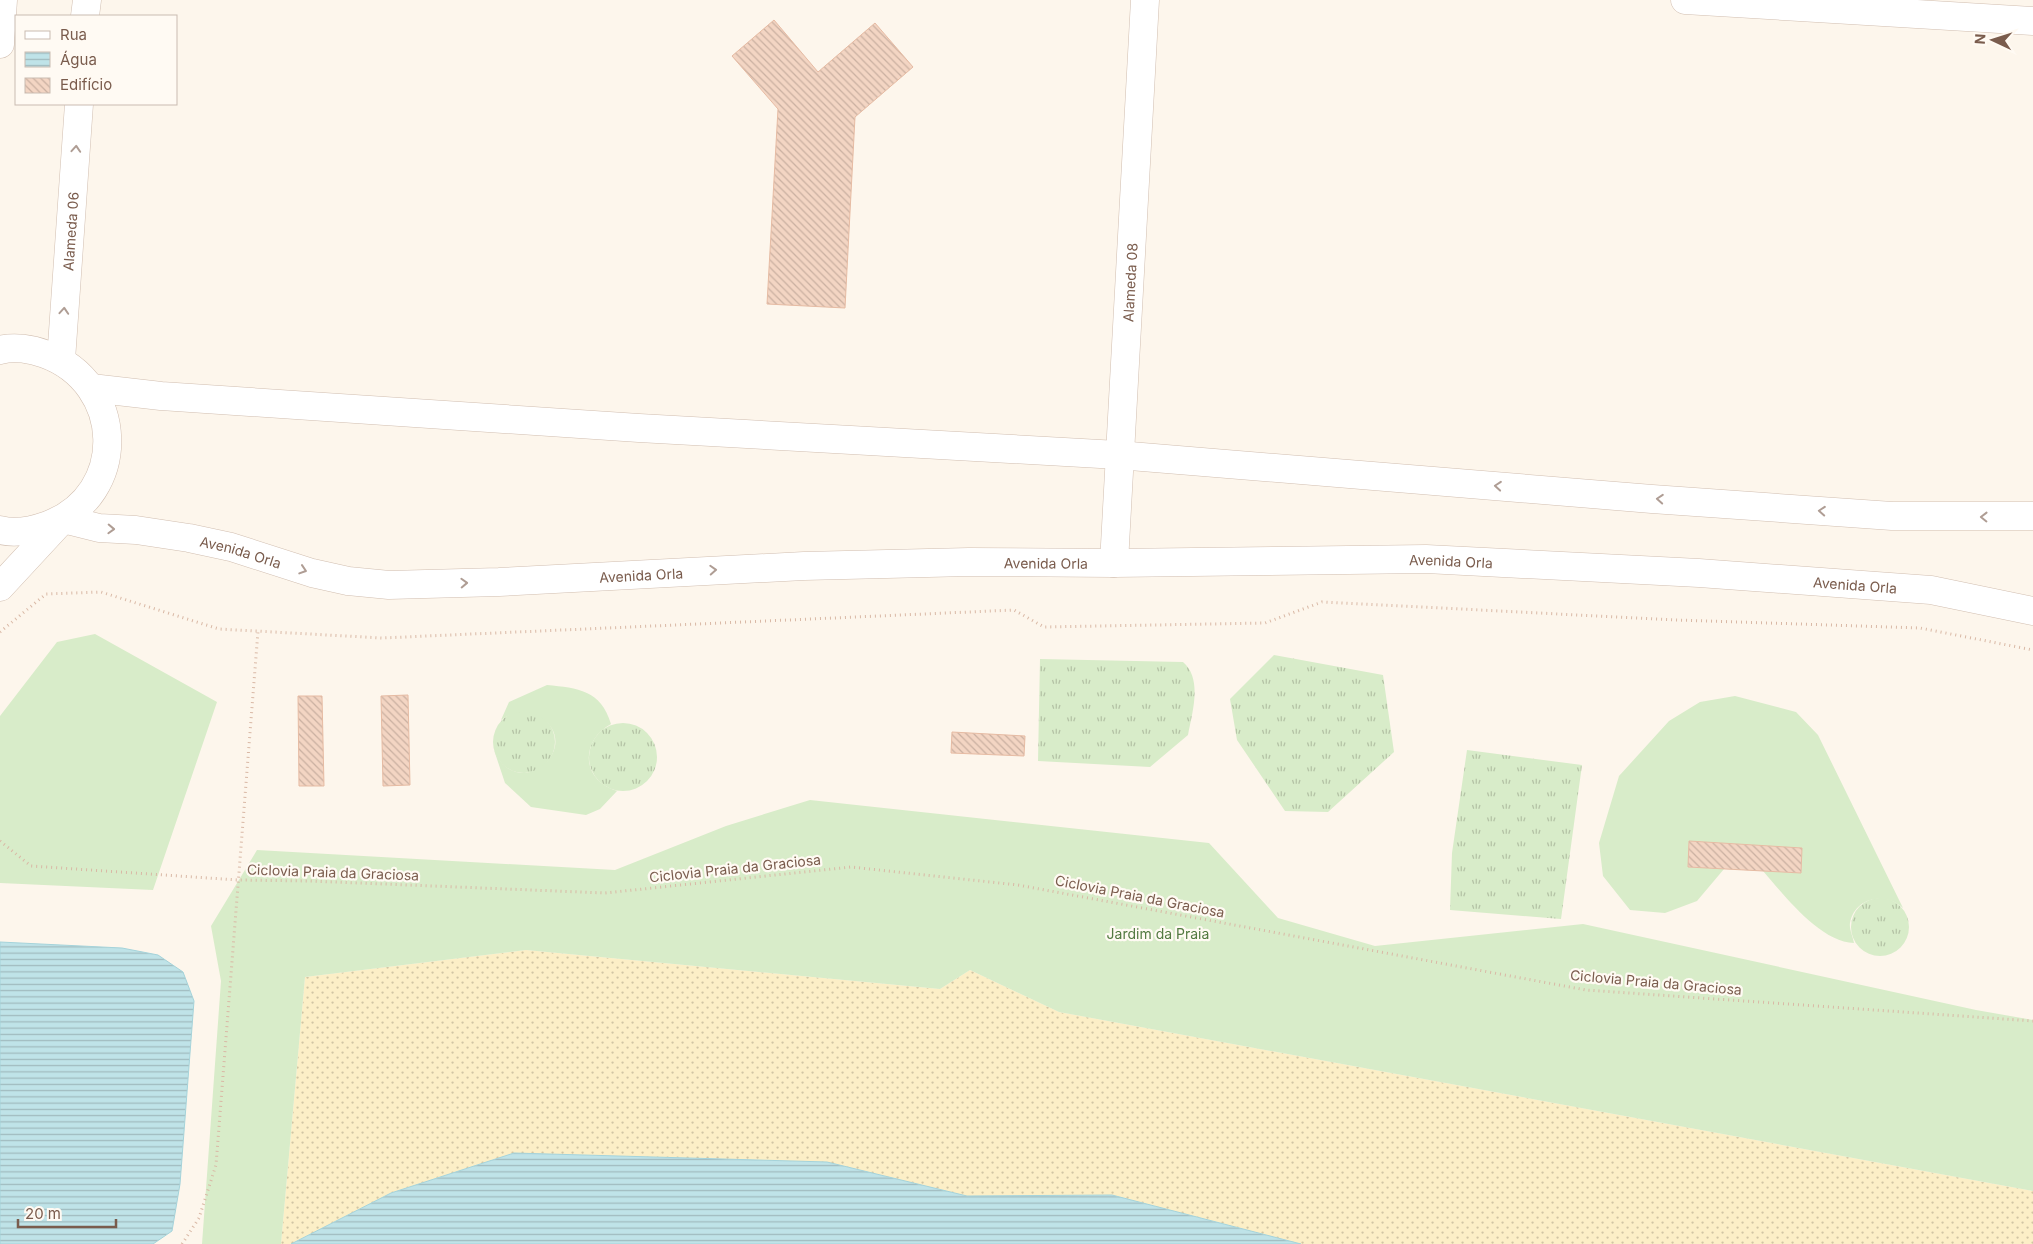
<svg xmlns="http://www.w3.org/2000/svg" width="2033" height="1244" viewBox="0 0 2033 1244" font-family="Inter,sans-serif">
  <defs>
    <pattern id="grass-tufts" width="24" height="20" patternUnits="userSpaceOnUse" patternTransform="scale(1.25)"><rect width="24" height="20" fill="#d8ecc9"/><path d="M3 7l-1-3M5 7V3M7 7l1-3M15 17l-1-3M17 17v-4M19 17l1-3" fill="none" stroke="#b4c2a5"/></pattern>
    <pattern id="sand-dots" width="8" height="8" patternUnits="userSpaceOnUse" patternTransform="scale(1.25)"><rect width="8" height="8" fill="#fcefc7"/><path d="M2 2h.1M6 6h.1" fill="none" stroke="#d1c5a4" stroke-width="1.8" stroke-linecap="round"/></pattern>
    <pattern id="water-rules" width="6" height="5" patternUnits="userSpaceOnUse" patternTransform="scale(1.25)"><rect width="6" height="5" fill="#bfe3e8"/><path d="M0 2.5h6" fill="none" stroke="#a0bbbe"/></pattern>
    <pattern id="building-back-hatch" width="6" height="6" patternUnits="userSpaceOnUse" patternTransform="scale(1.25)"><rect width="6" height="6" fill="#f3d5c3"/><path d="M-1 5l2 2M0 0l6 6M5-1l2 2" fill="none" stroke="#cab0a1"/></pattern>
  </defs>
  <rect width="100%" height="100%" fill="#fdf6ec"/>
  <path fill="url(#grass-tufts)" d="M1274,655L1383,675L1394,752L1328,812L1285,811L1237,740L1230,699Z
    M1040,659L1183,662C1203,679 1192,713 1188,735L1150,767L1038,761Z
    M493 742a31 31 0 1 1 62 0a31 31 0 1 1-62 0Z
    M589 757a34 34 0 1 1 68 0a34 34 0 1 1-68 0Z
    M1467,750L1582,765L1561,919L1450,910L1452,853Z
    M1851 927a29 29 0 1 1 58 0a29 29 0 1 1-58 0Z"/>
  <path fill="url(#sand-dots)" d="M526,950L940,989L970,970L1059,1012L2033,1191V1244H1301L1112,1195L967,1196L827,1162L514,1153L391,1193L291,1244H281L305,977Z"/>
  <path fill="#d8ecc9" d="M95,634L217,702L153,890L0,883V716L57,642Z
    M547,685C578,688 601,690 611,724C580,741 581,780 617,791L600,809L586,815L531,807L505,783L494,750C497,755 500,763 505,766C534,792 582,740 537,715C525,708 512,713 501,720L509,702Z
    M1735,696L1796,712L1818,735L1903,908C1885,892 1855,897 1850,923C1849,929 1853,937 1854,943C1820,942 1784,895 1763,871L1801,873L1802,848L1689,841L1688,867L1724,869L1697,901L1665,913L1630,910L1603,876L1599,843L1619,776L1669,721L1700,702Z
    M810,800L1209,843L1278,918L1375,946L1583,924L1976,1010L2033,1020V1191L1059,1012L970,970L940,989L526,950L305,977L281,1244H202L221,981L211,926L257,850L615,870L726,826Z"/>
  <path fill="url(#water-rules)" stroke="#a5d3da" d="M0,942L122,948L158,955L183,972L194,1001L180,1184L172,1231L153,1244H0Z
    M514,1153L827,1162L967,1196L1112,1195L1301,1244H291L391,1193Z"/>
  <path fill="url(#building-back-hatch)" stroke="#e6bba3" d="M774,20L818,72L875,23L913,67L855,117L845,308L767,304L778,109L732,56Z
    M408,695L410,785L383,786L381,696Z
    M298,696H322L324,786H299Z
    M952,732L1025,736L1024,756L951,753Z
    M1689,841L1802,848L1801,873L1688,867Z"/>
  <g fill="none" stroke-linecap="round" stroke-linejoin="round">
    <g stroke="#d1beb0" stroke-width="29">
      <g id="minor">
        <path d="M1685,0L2033,21"/>
        <path d="M85,16L87,0"/>
        <path d="M0,44L3,0"/>
        <path d="M0,350C14,346 32,349 45,354C125,383 130,494 48,525C34,530 15,534 0,530"/>
        <path id="s1" d="M61,360L79,104"/>
        <path d="M91,388L161,396L639,428L1118,455L1652,499L1892,516H2033"/>
        <path id="s2" d="M1114,563L1145,0"/>
        <path id="s3" d="M0,587L63,519L99,528L136,530L189,538L231,547L312,573L348,581L389,585L499,582L804,566L969,562L1114,563L1426,559L1699,573L1931,590L2033,611"/>
      </g>
    </g>
    <path stroke="#d9b8a5" stroke-width="3" stroke-dasharray="1 4" stroke-linecap="butt" d="M0,632L46,594L101,592L219,629L382,638L1014,610L1044,627L1265,623L1322,602L1677,620L1920,628L2033,650
      M0,841L31,866L238,880L310,881L605,893L851,867L1018,885L1586,990L2033,1021
      M182,1244L199,1218L216,1165L258,631"/>
    <use href="#minor" stroke="#fff" stroke-width="28"/>
  </g>
  <defs><path id="oneway-chevron" d="M-2-3.5L2.5 0L-2 3.5" fill="none" stroke-width="1.6" stroke-linecap="round" stroke-linejoin="round" transform="scale(1.25)"/></defs>
  <g stroke="#af9d94">
    <use href="#oneway-chevron" transform="translate(76 149) rotate(-86)"/>
    <use href="#oneway-chevron" transform="translate(64 311) rotate(-86)"/>
    <use href="#oneway-chevron" transform="translate(1498 486) rotate(-175)"/>
    <use href="#oneway-chevron" transform="translate(1660 499) rotate(-176)"/>
    <use href="#oneway-chevron" transform="translate(1822 511) rotate(-176)"/>
    <use href="#oneway-chevron" transform="translate(1984 517) rotate(-179)"/>
    <use href="#oneway-chevron" transform="translate(111 529) rotate(2)"/>
    <use href="#oneway-chevron" transform="translate(303 570) rotate(18)"/>
    <use href="#oneway-chevron" transform="translate(713 570) rotate(-3)"/>
    <use href="#oneway-chevron" transform="translate(464 583) rotate(-2)"/>
  </g>
  <g text-anchor="middle" dominant-baseline="central" stroke-width="4.5" stroke-linejoin="round" paint-order="stroke">
    <g font-size="14" fill="#7a5c4d" stroke="#fffaf3">
      <text stroke="none"><textPath href="#s1" startOffset="129">Alameda 06</textPath></text>
      <text stroke="none"><textPath href="#s2" startOffset="281">Alameda 08</textPath></text>
      <text stroke="none"><textPath href="#s3" startOffset="274">Avenida Orla</textPath></text>
      <text stroke="none"><textPath href="#s3" startOffset="1489">Avenida Orla</textPath></text>
      <text stroke="none"><textPath href="#s3" startOffset="1084">Avenida Orla</textPath></text>
      <text stroke="none"><textPath href="#s3" startOffset="679">Avenida Orla</textPath></text>
      <text stroke="none"><textPath href="#s3" startOffset="1894">Avenida Orla</textPath></text>
      <text transform="translate(735 868) rotate(-6)">Ciclovia Praia da Graciosa</text>
      <text transform="translate(333 872) rotate(2)">Ciclovia Praia da Graciosa</text>
      <text transform="translate(1140 896) rotate(11)">Ciclovia Praia da Graciosa</text>
      <text transform="translate(1656 982) rotate(5)">Ciclovia Praia da Graciosa</text>
    </g>
    <g font-size="14" fill="#537a41" stroke="#fffaf3">
      <text x="1158" y="933">Jardim da Praia</text>
    </g>
  </g>
  <rect x="15" y="15" width="162" height="90" fill="#fffaf3" stroke="#cabbb1"/>
  <rect x="25" y="31" width="25" height="8" fill="#ffffff" stroke="#cabbb1"/>
  <text x="60" y="40" font-size="15" fill="#7a5c4d">Rua</text>
  <rect x="25" y="52" width="25" height="15" fill="url(#water-rules)" stroke="#cabbb1"/>
  <text x="60" y="65" font-size="15" fill="#7a5c4d">Água</text>
  <rect x="25" y="78" width="25" height="15" fill="url(#building-back-hatch)" stroke="#cabbb1"/>
  <text x="60" y="90" font-size="15" fill="#7a5c4d">Edifício</text>
  <g transform="translate(1993 40) rotate(274)" stroke="#fffaf3" stroke-width="4" paint-order="stroke">
  <path d="M0-4L9 19L0 12L-9 19Z" fill="#7a5c4d"/>
  <text y="-8" font-size="14" font-weight="bold" text-anchor="middle" fill="#7a5c4d">N</text>
  </g>
  <path d="M18 1219v8h98v-8" fill="none" stroke="#7a5c4d" stroke-width="2.5"/>
  <text x="25" y="1219" font-size="15" fill="#7a5c4d" stroke="#fffaf3" stroke-width="4" paint-order="stroke">20 m</text>
</svg>
